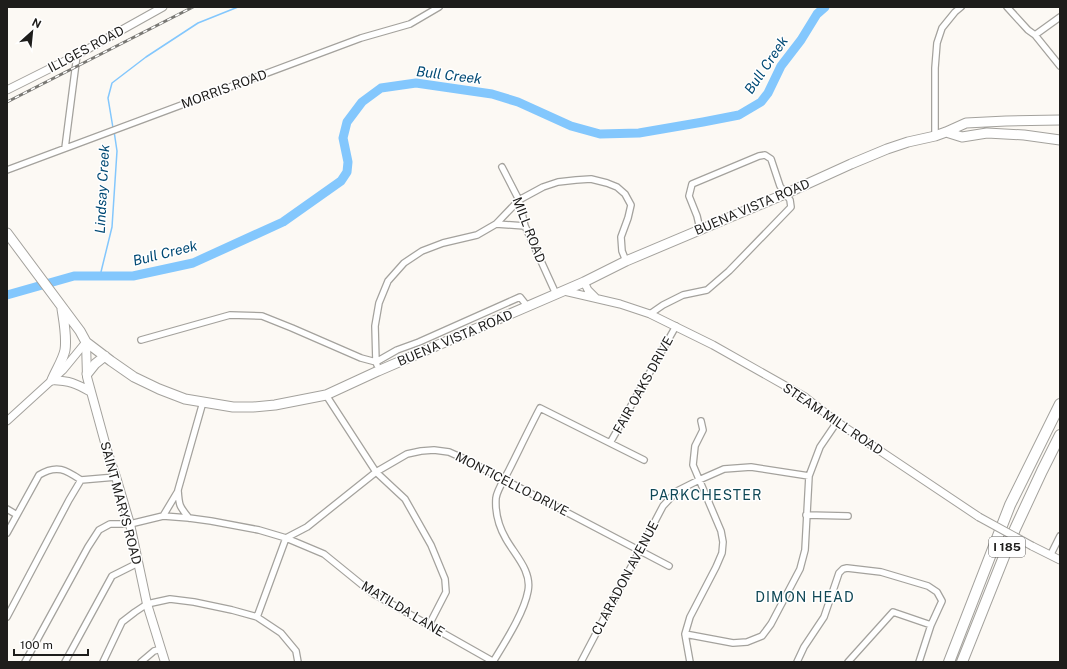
<svg xmlns="http://www.w3.org/2000/svg" width="1067" height="669" viewBox="0 0 1067 669" font-family="'Public Sans',sans-serif">
  <rect width="100%" height="100%" fill="#fcf9f4"/>
  <g fill="none" stroke-linecap="round" stroke-linejoin="round">
    <path stroke="#83c7fd" stroke-width="1.5" d="M113,128L108,98L112,83L146,57L198,23L238,7
      M100,276L112,227L117,151L114,131"/>
    <path stroke="#83c7fd" stroke-width="9" d="M7,295L74,276H133L193,263L283,222L341,181L347,172L348,162L343,138L347,122L362,102L381,88L416,83L492,94L518,102L571,126L600,134L639,133L703,122L739,115L761,102L768,93L781,66L801,40L817,14L825,7"/>
    <g stroke="#a4a29d" stroke-width="8">
      <path id="minor" d="M1007,7L1028,30L1035,35L1060,66
        M1035,35L1060,17
        M935,136V68L937,43L942,28L955,12L961,7
        M65,148L77,55
        M502,167L519,200L525,226L556,294
        M7,170L361,38L410,24L439,7
        M496,224L519,200L543,187L558,182L576,180L591,179L607,183L617,187L625,194L631,205L628,218L621,237L622,251L626,261
        M650,314L663,305L683,295L707,290L729,271L791,207L790,200L780,186L771,159L765,155L759,156L692,184L689,196L697,216L700,229
        M141,340L230,315L262,316L292,328L361,358L376,362
        M376,362L397,350L419,342L520,297L528,307
        M377,365L376,362L375,326L379,303L388,281L404,263L422,251L443,243L477,235L496,224L525,226
        M326,395L376,472L405,499L431,545L445,579L446,592L429,625
        M610,443L676,326
        M7,509L17,515
        M806,515L848,516
        M163,516L178,491
        M189,518C179,506 179,505 178,490L203,402
        M7,533L39,475C57,464 66,470 81,480
        M1051,554L1060,536
        M7,617L69,500L81,480L116,477
        M257,617L286,538L307,527L376,472L407,454L421,451L434,450L449,452L467,460L669,566
        M685,634L733,643L747,642L762,636L771,624L800,569L805,550L809,476L820,447L837,422
        M25,662L88,547L99,530L110,524H130L163,516L189,518L211,521L259,530L286,538L324,554L372,593L494,662
        M65,662L112,576L138,563
        M103,662L122,622L135,612L147,604L170,599L194,602L232,610L257,617L281,633L296,651L298,662
        M141,662L154,651L161,649
        M493,662C505,642 524,613 528,591C532,571 515,555 506,539C499,527 495,512 496,498C497,490 505,478 509,470C519,450 529,429 540,408L644,460
        M581,662L663,506L677,491L699,480L724,469L751,467L809,476
        M690,662L685,634L690,617L716,567L722,553L723,542L721,531L693,465L695,446L703,430L701,421
        M797,662L804,647L824,617L839,573L843,569L847,568L881,572L928,586L937,592L942,601L931,625L919,662
        M848,662L893,612L931,625"/>
    </g>
    <g stroke="#a4a29d" stroke-width="9">
      <path id="tertiary" d="M7,90L77,55L163,7
        M584,282L588,290L596,298
        M564,291L620,304L650,314L713,345L805,397L837,422L979,517
        M7,421L63,370L86,342
        M1032,546L1060,560"/>
    </g>
    <g stroke="#a4a29d" stroke-width="10">
      <path id="secondary" d="M86,342L87,377L107,450L116,477L130,524L147,604L165,662
        M52,380C70,381 75,383 91,392"/>
    </g>
    <g stroke="#a4a29d" stroke-width="11">
      <path id="primary" d="M946,132L962,137L987,133L1024,135L1060,140
        M7,233L80,331L86,342L111,361L134,377L159,389L185,399L233,407H253L275,405L326,395L378,371L584,282L626,261L785,194L851,164L887,149L908,142L935,136L946,132L966,123L1006,121L1060,120
        M87,374L95,364L105,356
        M52,380C56,370 63,360 65,350C67,337 64,322 62,309"/>
    </g>
    <g stroke="#a4a29d" stroke-width="12">
      <path id="motorway" d="M949,662L1010,505L1060,404
        M962,662L1015,529L1042,471L1060,435"/>
    </g>
    <use href="#minor" stroke="#fff" stroke-width="5.5"/>
    <use href="#tertiary" stroke="#fff" stroke-width="7"/>
    <use href="#secondary" stroke="#fff" stroke-width="8"/>
    <use href="#primary" stroke="#fff" stroke-width="9"/>
    <use href="#motorway" stroke="#fff" stroke-width="10"/>
    <g stroke="#797874" stroke-width="3">
      <path id="rail" d="M7,102L193,7"/>
    </g>
    <use href="#rail" stroke="#fff" stroke-width="1.5" stroke-dasharray="4.5" stroke-linecap="butt"/>
    <g stroke="#a4a29d" stroke-width="9" stroke-linecap="butt">
      <path id="tertiary-bridge" d="M979,517L1032,546"/>
    </g>
    <use href="#tertiary-bridge" stroke="#fff" stroke-width="7"/>
  </g>
  <g text-anchor="middle" dominant-baseline="central" stroke-width="3" stroke-linejoin="round" paint-order="stroke">
    <rect fill="#fff" stroke="#62615f" stroke-width="1" x="989" y="537" width="36" height="20" rx="3"/>
    <g font-size="12" font-weight="bold" fill="#1e1d1b">
      <text x="1007" y="547">I 185</text>
    </g>
    <g font-size="13" fill="#1e1d1b" stroke="#fff">
      <text transform="translate(86 49) rotate(-28)">ILLGES ROAD</text>
      <text transform="translate(224 89) rotate(-20)">MORRIS ROAD</text>
      <text transform="translate(752 207) rotate(-23)">BUENA VISTA ROAD</text>
      <text transform="translate(529 230) rotate(69)">MILL ROAD</text>
      <text transform="translate(455 338) rotate(-23)">BUENA VISTA ROAD</text>
      <text transform="translate(643 385) rotate(-61)">FAIR OAKS DRIVE</text>
      <text transform="translate(833 419) rotate(34)">STEAM MILL ROAD</text>
      <text transform="translate(512 484) rotate(27)">MONTICELLO DRIVE</text>
      <text transform="translate(121 503) rotate(75)">SAINT MARYS ROAD</text>
      <text transform="translate(625 578) rotate(-62)">CLARADON AVENUE</text>
      <text transform="translate(403 609) rotate(31)">MATILDA LANE</text>
    </g>
    <g font-size="14" font-style="italic" fill="#004974" stroke="#fff">
      <text transform="translate(766 65) rotate(-56)">Bull Creek</text>
      <text transform="translate(449 75) rotate(7)">Bull Creek</text>
      <text transform="translate(102 189) rotate(-87)">Lindsay Creek</text>
      <text transform="translate(165 253) rotate(-14)">Bull Creek</text>
    </g>
    <g font-size="14" letter-spacing="1" fill="#104856" stroke="#fff">
      <text x="706" y="495">PARKCHESTER</text>
      <text x="805" y="597">DIMON HEAD</text>
    </g>
  </g>
  <rect width="1067" height="669" fill="none" stroke="#1e1d1b" stroke-width="16"/>
  <g transform="translate(32 32) rotate(27)" stroke="#ffffff" stroke-width="3" paint-order="stroke">
  <path d="M0-3L7 15L0 10L-7 15Z" fill="#1e1d1b"/>
  <text y="-6" font-size="11" font-weight="bold" text-anchor="middle" fill="#1e1d1b">N</text>
  </g>
  <path d="M14 649v6h74v-6" fill="none" stroke="#1e1d1b" stroke-width="2"/>
  <text x="20" y="649" font-size="12" fill="#1e1d1b" stroke="#ffffff" stroke-width="3" paint-order="stroke">100 m</text>
</svg>
